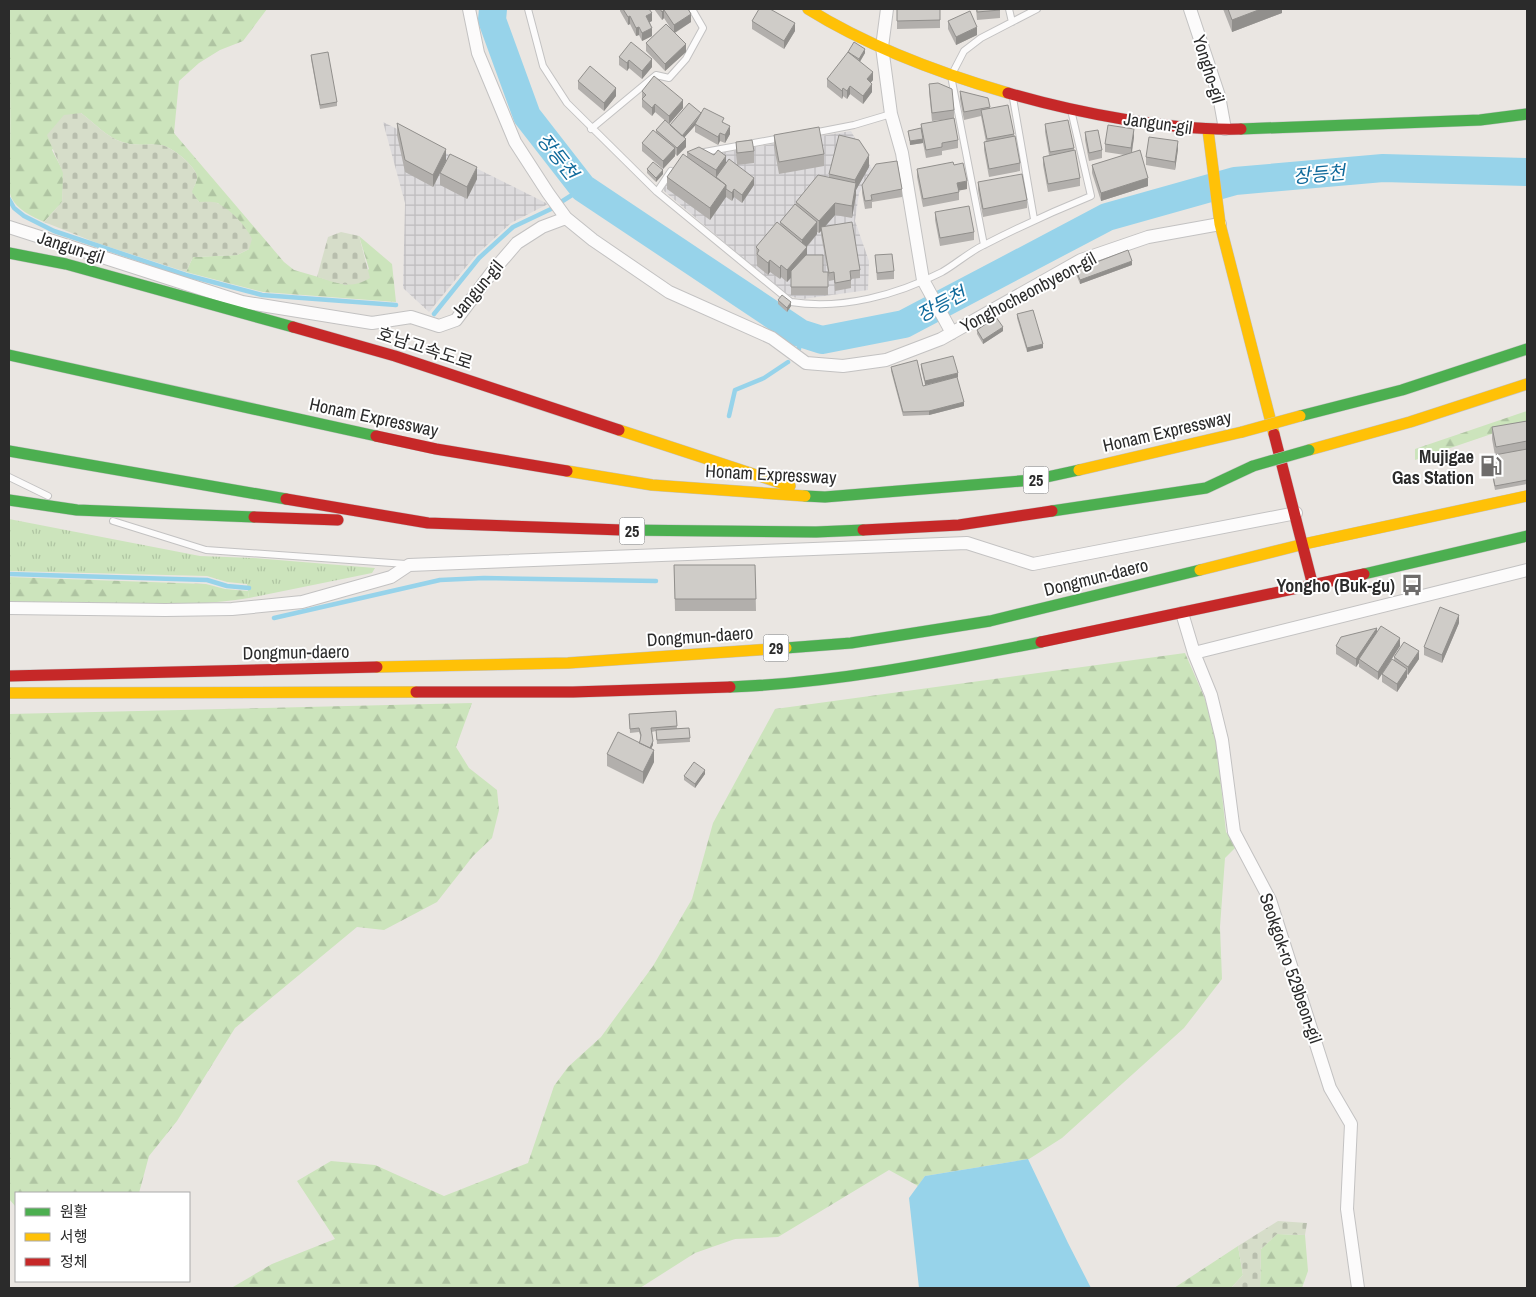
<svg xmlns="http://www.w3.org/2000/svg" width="1536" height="1297" viewBox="0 0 1536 1297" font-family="'Archivo Narrow','Noto Sans KR',sans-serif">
  <defs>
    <pattern id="industrial-grid" width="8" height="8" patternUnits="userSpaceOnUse" patternTransform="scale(1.25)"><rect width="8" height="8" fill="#dddbdd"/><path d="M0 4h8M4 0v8" fill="none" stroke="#bebcbe"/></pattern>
    <pattern id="grass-tufts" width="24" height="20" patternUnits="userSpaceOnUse" patternTransform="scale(1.25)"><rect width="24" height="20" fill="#cce4bc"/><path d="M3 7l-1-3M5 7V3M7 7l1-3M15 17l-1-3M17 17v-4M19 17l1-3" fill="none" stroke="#afc4a2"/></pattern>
    <pattern id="forest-firs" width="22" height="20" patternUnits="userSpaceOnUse" patternTransform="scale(1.25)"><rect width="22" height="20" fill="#cce4bc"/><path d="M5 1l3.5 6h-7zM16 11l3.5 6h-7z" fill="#afc4a2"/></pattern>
    <pattern id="cemetery-stones" width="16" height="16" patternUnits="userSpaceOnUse" patternTransform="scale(1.25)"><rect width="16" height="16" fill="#d6ddc9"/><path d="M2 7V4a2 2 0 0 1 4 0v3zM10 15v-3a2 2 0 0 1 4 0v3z" fill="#b8bead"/></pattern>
  </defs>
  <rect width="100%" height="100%" fill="#eae6e2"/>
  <path fill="url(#industrial-grid)" d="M383,122L548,204L511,223L475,256L429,312L403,288L405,203Z
    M851,131L873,171L859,193L855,221L869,261L868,290L803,299L792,297L782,291L664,191L663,187L680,164L695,157Z"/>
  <path fill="url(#grass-tufts)" d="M9,519L200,556L253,558L375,568L372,573L249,598L247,584L227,582L207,576L9,571Z"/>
  <path fill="url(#forest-firs)" d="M9,9H267L243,41L220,50L199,63L179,81L174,133L284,262L294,270L346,285L369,269L359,236L392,264L396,302L263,292L186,272L193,257L237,255L249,249L218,203L199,202L191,192C193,188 197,182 197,177C196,166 171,146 161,145C147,143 136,147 122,142C108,138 93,122 81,113L52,150L64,173L62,202L44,222C32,216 17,210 11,197C6,181 10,163 10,147C11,101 9,55 9,9Z
    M1527,411V422L1415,460V449Z
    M9,577L206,584L225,589L248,591L249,598C172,610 87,603 9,603Z
    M1185,653L1205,699L1216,738L1226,832L1237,846L1225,858L1220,927L1222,979L1184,1028L1062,1138L1029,1159L925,1176L918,1186L889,1170L778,1237L735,1239L695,1253L640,1288H120L233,1287L272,1264L335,1239L297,1181L331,1161L375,1165L444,1196L528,1163L554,1086L568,1067L601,1037L653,966L692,899L713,823L775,709Z
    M472,703L456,747L469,768L497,790L499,810L492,838L473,856L437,902L384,930L357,927L235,1028L177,1121L149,1156L139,1193H16V1207L9,1199V714Z
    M1277,1234L1305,1235L1308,1271L1302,1288H1260L1261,1249Z
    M1238,1246L1243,1275L1231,1288H1174Z"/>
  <path fill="url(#cemetery-stones)" d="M81,113C93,122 108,138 122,142C136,147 147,143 161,145C171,146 196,166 197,177C197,182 193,188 192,192L199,202C205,202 214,201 219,204C232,211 246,226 252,239L249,249L237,255L193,257L186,272L97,243L44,222L62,202L63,173L47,135L64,115Z
    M341,232L359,236L370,278C350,290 338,283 317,277L328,237Z
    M1278,1221L1307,1223L1305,1235L1277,1234L1261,1249L1260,1288H1231L1243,1275L1238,1246Z"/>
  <path fill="#97d3ea" d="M1028,1159L1068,1243L1091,1288H919L909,1198L925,1176Z"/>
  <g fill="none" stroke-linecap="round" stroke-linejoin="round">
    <path stroke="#97d3ea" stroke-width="4.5" d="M9,199L14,208L24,216L54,231L186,275L262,295L396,305
      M561,202L583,188
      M434,314L479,258L513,227L551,209
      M799,349L800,333
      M729,416L735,390L764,378L788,362
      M9,574L207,580L227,586L249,588
      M274,618L440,580L484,578L656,581"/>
    <path stroke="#97d3ea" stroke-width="28" d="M493,9L492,20L527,116L583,188L800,333L822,340L904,324L1107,217L1235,181L1383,168L1527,172"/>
    <g stroke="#c3c2c2" stroke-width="8">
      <path id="lane" d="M528,9L543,66L567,103L657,192L791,302C842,310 897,295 942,272C956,264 969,252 984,245C1019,227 1054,211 1091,196L1071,110
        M1009,9L1012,22
        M1013,98L1034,219
        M591,129L656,75L669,78L686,59L703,28L692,9
        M813,133L854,125L891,114
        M699,153L781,138
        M657,192L671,171
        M984,245L951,76L964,51L981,38L1037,9
        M9,477L48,496
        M113,521L206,550L406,564"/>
    </g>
    <g stroke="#c3c2c2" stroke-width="14">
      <path id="street" d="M887,9L882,47L891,114L902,153L923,280L952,333
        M1190,9L1219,96L1225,129
        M566,218L593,240L669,292L772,338L806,363L843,366L886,360L941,339L1081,260L1148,237L1220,224
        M9,227L242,302L372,323L411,317L439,326L456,320L492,272L517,243L542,227L566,218L548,193L515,142L478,53L469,9
        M9,608L165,610L232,609L302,602L391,577L409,565L967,543L1033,564L1296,513
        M1182,613L1194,653L1527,570
        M1194,653L1211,695L1222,740L1234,832L1270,900L1330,1088L1351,1124L1347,1209L1358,1288"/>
    </g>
    <g stroke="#c3c2c2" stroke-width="12">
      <path id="fast" d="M1241,129L1480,120L1527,114
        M9,253L66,264L293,327
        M9,355L376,436
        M1300,416L1402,390L1527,349
        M9,451L286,499
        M805,496L825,497L1033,480L1079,470
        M9,500L77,510L254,517
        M1052,511L1206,488L1253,466
        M622,530L816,532L863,530
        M1364,574L1527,536
        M786,648L851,643L990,621L1200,570
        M730,687C835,683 939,662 1041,642"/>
    </g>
    <g stroke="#c3c2c2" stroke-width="12">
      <path id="slow" d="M808,9C869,47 939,73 1008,93
        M1208,130L1220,224L1274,434
        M619,430L790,486
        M1309,450L1410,422L1527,384
        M1079,470L1242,432
        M567,471L652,485L805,496
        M1200,570L1304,544L1527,496
        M377,667L568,663L786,648
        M9,693L416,692"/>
    </g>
    <g stroke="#c3c2c2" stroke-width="12">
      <path id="jam" d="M1008,93C1077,113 1170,131 1241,129
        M293,327L395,356L619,430
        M1274,434L1313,586
        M376,436L436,449L567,471
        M286,499L428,523L622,530
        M254,517L338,520
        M863,530L959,525L1052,511
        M1041,642L1364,574
        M9,676L377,667
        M416,692H573L730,687"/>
    </g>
    <use href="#lane" stroke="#fcfbfb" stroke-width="6"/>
    <use href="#street" stroke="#fcfbfb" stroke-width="12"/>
    <use href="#fast" stroke="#4caf50" stroke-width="11"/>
    <use href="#slow" stroke="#ffc107" stroke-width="11"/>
    <use href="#jam" stroke="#c62828" stroke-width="11"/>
    <g stroke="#c5c4c2" stroke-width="12" stroke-linecap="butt">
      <path id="fast-bridge" d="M1253,466L1309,450"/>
    </g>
    <g stroke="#c5c4c2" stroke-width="12" stroke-linecap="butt">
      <path id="slow-bridge" d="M1242,432L1300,416"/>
    </g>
    <use href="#fast-bridge" stroke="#4caf50" stroke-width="11"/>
    <use href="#slow-bridge" stroke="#ffc107" stroke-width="11"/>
  </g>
  <path fill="#b2afac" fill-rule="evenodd" d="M620,9H649L652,21L650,22L652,36L642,41L639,35L636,36L630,24L628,25L620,11Z
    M654,9H688L691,22L675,33L686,52L665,71L646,51V43L671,29L664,18L662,20Z
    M897,9H940V28L897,29Z
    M976,9H1000V18L977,20Z
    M1223,9H1282V13L1232,32Z
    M752,21L795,31L784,49L752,29Z
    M948,21L977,35L956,45L948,29Z
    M848,53H865L860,62L873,80L871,82L872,92L863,104L850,94L847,99L843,96L842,99L827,87V79Z
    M311,55L337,102V106L320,109L311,59Z
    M619,57L652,67L642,79L629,68L627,71L619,65Z
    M578,81L616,96L604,111L578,89Z
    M929,84L954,110V118L958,140V148L942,151V155L926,158L923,143L910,145L908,131L921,128V124L951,119L932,121L929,92Z
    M642,91L683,108L669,124L655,112L652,116L642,107Z
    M960,91L990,107V109L1014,134L1020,163V171L989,177L984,150V142H986L981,116L964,120L960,99Z
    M701,113L724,123L730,134L725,143L720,141L718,145L695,132V125L684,138L686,147L677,156L675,154V156L663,169L642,151V143L656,133V130Z
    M397,123L446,161L433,187L405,172L397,135Z
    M1045,124L1074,148V151L1080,178V186L1048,192L1043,165V157L1049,155L1045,132Z
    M1085,132L1102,150V158L1089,161L1085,140Z
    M774,135L824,154V166L779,174L774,147Z
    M1134,137L1132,153L1148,186L1101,201L1092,173V165L1125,155L1105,152V144Z
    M736,142L754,151V163L737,165L754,185L742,203L734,197L732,201L726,197L710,220L667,189V177L687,157V152L726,163L737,165L736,154Z
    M1178,149L1175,170L1146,165V157Z
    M954,165L967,189L959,190V200L923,207L917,177V169Z
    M869,167L856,190V195L852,218L835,215L825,226L860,270V278L851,279V288L835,291L834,280L829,281L828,273V295H791V278L787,282L781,277L780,279L770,272L768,275L757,266L756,247L780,225V222L796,204V202L829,178V174ZM821,231V235L828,272H823L807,255V247L817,234V232L819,233Z
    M647,169L663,174L656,182L647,173Z
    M440,173L477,179L467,199L440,185Z
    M978,182L1027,200V208L983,217L978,190Z
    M862,185L902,189V197L872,202V208L865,209L862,193Z
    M935,212L974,232V240L940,246L935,220Z
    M875,255L894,271V279L877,280Z
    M1132,265L1080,284L1076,274V270Z
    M778,300L791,306L787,312L778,304Z
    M1017,314L1043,348L1027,352L1017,318Z
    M977,330L1003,331L983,344L977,334Z
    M921,364L958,377L925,385L921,368Z
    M891,367L923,386L964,406L929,415L903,416L891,371Z
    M1527,421V484L1495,490L1489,460V456L1495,455L1492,439V427Z
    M674,565H755L756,611H675Z
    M1459,623L1442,663L1424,655V647Z
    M1377,632L1400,646L1378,680L1359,667V663L1356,667L1336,654V646Z
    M1394,657L1419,659L1408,675L1407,674V677L1397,692L1382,682V674L1394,660Z
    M676,711L677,729L689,728L690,742L657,744L656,731L652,732L653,745L651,749L654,762L643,784L607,766V754L639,743L640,741L641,738L639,732L630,733L629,714Z
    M705,774L695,788L684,780V776Z"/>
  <path fill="#918f8c" d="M1261,9H1282V13L1232,32V20Z
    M664,10V18L662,20V12Z
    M652,13V21L646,24V16Z
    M691,14V22L674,33V25Z
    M630,16V24L628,25V17Z
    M795,23V31L784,49V41Z
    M639,27V35L636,36V28Z
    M977,27V35L956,45V37Z
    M652,28V36L642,41V33Z
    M686,44V52L665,71V64Z
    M865,49V53L859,63V59Z
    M652,59V67L642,79V71Z
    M629,60V68L627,71V63Z
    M873,72V80L867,87V79Z
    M872,84V92L863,104V96Z
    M850,86V94L847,99V91Z
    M616,88V96L604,111V103Z
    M843,88V96L842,99V91Z
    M683,100V108L669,124V116Z
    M655,104V112L652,116V108Z
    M702,114V118L682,140V136Z
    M730,126V134L725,143V135Z
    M1134,129V137L1131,156V148Z
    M720,133V141L718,145V137Z
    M686,139V147L677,156V148Z
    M923,139V143L910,145V141Z
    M1178,141V149L1175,170V162Z
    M675,148V156L663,169V161Z
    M446,149V161L433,187V175Z
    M869,155V167L856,190V195L852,218V206L855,189V180Z
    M726,156V168L716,182V170Z
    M477,167V179L467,199V187Z
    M663,170V174L656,182V178Z
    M754,178V185L742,203V195Z
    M1148,178V186L1101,201V193Z
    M967,181V189L957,191V183Z
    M726,185V197L710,220V208Z
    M734,189V197L732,201V193Z
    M835,203V215L822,230L821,227V231L819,233V221Z
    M817,222V234L802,252V240Z
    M807,247V259L787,282V270Z
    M770,260V272L768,275V263Z
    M1132,261V265L1080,284V280Z
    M781,265V277L780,279V268Z
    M791,302V306L787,312V308Z
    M1003,327V331L983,344V340Z
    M1043,344V348L1027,352V348Z
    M958,373V377L925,385V381Z
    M964,402V406L929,415V411Z
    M1459,615V623L1442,663V655Z
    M1377,628V636L1359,659V663L1356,667V659Z
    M1400,638V646L1378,680V672Z
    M1419,651V659L1408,675V667Z
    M1407,669V677L1397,692V684Z
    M653,741V745L646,758V754Z
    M654,750V762L643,784V772Z
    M705,770V774L695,788V784Z"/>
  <path fill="#cfccc8" stroke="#918f8c" d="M623,9H649L652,13L646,16L652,28L642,33L639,27L636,28L630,16L628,17Z
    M660,9H688L691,14L674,25L664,10L662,12Z
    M759,9H770L795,23L784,41L752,21Z
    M897,9H940V20L897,21Z
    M977,9H1000V10L977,12Z
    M1228,9H1261L1232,20Z
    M970,11L977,27L956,37L948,21Z
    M666,24L686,44L665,64L646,43Z
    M631,42L652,59L642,71L629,60L627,63L619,57Z
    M854,42L865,49L859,59L848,52Z
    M328,52L337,102L320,105L311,55Z
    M848,52L873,72L867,79L872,84L863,96L850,86L847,91L843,88L842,91L827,79Z
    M590,66L616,88L604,103L578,81Z
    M654,76L683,100L669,116L655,104L652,108L642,99L646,95L642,91Z
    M938,83L952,89L954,110L932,113L929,84Z
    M960,91L988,98L990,107L964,112Z
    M689,103L701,113L682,136L670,125Z
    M1008,105L1014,134L987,139L981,110Z
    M704,108L724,118L722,122L730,126L725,135L720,133L718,137L695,124Z
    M954,118L958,140L942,143V147L926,150L921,124Z
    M665,120L686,139L677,148L656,130Z
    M1068,120L1074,148L1050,152L1045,124Z
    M397,123L446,149L433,175L405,160Z
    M1108,125L1134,129L1131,148L1105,144Z
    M819,127L824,154L779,162L774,135Z
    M921,128L923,139L910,141L908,131Z
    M653,130L675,148L663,161L642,143Z
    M1098,130L1102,150L1089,153L1085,132Z
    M839,135L859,140L869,155L855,180L829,174Z
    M1015,136L1020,163L989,169L984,142Z
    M1149,137L1178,141L1175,162L1146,157Z
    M752,140L754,151L737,153L736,142Z
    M699,147L714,155L718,150L726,156L716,170L687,152Z
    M1075,150L1080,178L1048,184L1043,157Z
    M1140,150L1148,178L1101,193L1092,165Z
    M450,154L477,167L467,187L440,173Z
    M683,154L726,185L710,208L667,177Z
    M729,159L754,178L742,195L734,189L732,193L726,189V185L716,177Z
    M897,161L902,189L871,195L872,200L865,201L862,185L876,164Z
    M653,162L663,170L656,178L647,169Z
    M953,162L954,165L963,163L967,181L957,183L959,192L923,199L917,169Z
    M1022,174L1027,200L983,209L978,182Z
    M818,175L856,183L852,206L835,203L819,221L796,202Z
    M795,204L817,222L802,240L780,222Z
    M969,206L974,232L940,238L935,212Z
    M777,222L807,247L787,270L781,265L780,268L770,260L768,263L757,254L759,250L756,247Z
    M852,222L860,270L850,271L851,280L835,283L834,272L829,273L821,227Z
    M1128,250L1132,261L1080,280L1076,270Z
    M892,254L894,271L877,273L875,255Z
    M806,255H823V272H828V287H791V271Z
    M782,295L791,302L787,308L778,300Z
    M1033,310L1043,344L1027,348L1017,314Z
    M996,317L1003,327L983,340L977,330Z
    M953,356L958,373L925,381L921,364Z
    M917,360L923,386L957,377L964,402L929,411L903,412L891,367Z
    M1527,421V441L1496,447L1492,427Z
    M1527,449V480L1495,486L1489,456Z
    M674,565H755L756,599H675Z
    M1440,607L1459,615L1442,655L1424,647Z
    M1381,626L1400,638L1378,672L1359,659Z
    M1377,628L1356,659L1336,646L1341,637Z
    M1404,642L1419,651L1408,667L1394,657Z
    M1392,659L1407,669L1397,684L1382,674Z
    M676,711L677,726L651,728L653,741L650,748L639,743L640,741L641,735L639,728L630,729L629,714Z
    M689,728L690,738L657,740L656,730Z
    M618,732L654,750L643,772L607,754Z
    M694,762L705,770L695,784L684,776Z"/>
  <defs>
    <g id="fuel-bare" transform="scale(1.725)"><path d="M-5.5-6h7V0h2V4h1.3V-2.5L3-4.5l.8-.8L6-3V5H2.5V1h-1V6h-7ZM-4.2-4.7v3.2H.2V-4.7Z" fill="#6e6c6b" stroke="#fff" stroke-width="2.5" paint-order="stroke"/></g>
    <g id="bus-bare" transform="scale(1.725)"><path d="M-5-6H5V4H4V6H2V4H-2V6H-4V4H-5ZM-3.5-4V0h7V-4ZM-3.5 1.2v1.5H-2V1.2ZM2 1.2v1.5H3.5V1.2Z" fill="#6e6c6b" stroke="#fff" stroke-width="2.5" paint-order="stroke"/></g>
  </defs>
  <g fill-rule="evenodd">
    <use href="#fuel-bare" x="1491" y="466"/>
    <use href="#bus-bare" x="1412" y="585"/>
  </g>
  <g text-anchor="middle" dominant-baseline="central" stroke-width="4" stroke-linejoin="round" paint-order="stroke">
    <g fill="#fff" stroke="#6b6b6b" stroke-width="1">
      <rect x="1023.5" y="466.5" width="25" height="27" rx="4"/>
      <rect x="619.5" y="517.5" width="25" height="27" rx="4"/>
      <rect x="763.5" y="634.5" width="25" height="27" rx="4"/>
    </g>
    <g font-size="16" font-weight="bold" fill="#2b2b2b">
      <text x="1036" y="480">25</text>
      <text x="632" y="531">25</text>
      <text x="776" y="648">29</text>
    </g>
    <g font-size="18" fill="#2b2b2b" stroke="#fff">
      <text transform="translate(1209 69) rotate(73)">Yongho-gil</text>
      <text transform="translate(1158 123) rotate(8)">Jangun-gil</text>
      <text transform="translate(71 247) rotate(18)">Jangun-gil</text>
      <text transform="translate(477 289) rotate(-50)">Jangun-gil</text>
      <text transform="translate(1028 292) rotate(-28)">Yonghocheonbyeon-gil</text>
      <text transform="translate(425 348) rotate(18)">호남고속도로</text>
      <text transform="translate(374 417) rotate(12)">Honam Expressway</text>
      <text transform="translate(1167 431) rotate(-13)">Honam Expressway</text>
      <text transform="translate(771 474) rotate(3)">Honam Expressway</text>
      <text transform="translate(1096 577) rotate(-14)">Dongmun-daero</text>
      <text transform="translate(700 636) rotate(-4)">Dongmun-daero</text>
      <text transform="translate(296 652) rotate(-1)">Dongmun-daero</text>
      <text transform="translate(1291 968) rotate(71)">Seokgok-ro 529beon-gil</text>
    </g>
    <g font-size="18" font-weight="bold" fill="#2b2b2b" stroke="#fff" text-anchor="end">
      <text x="1474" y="456">Mujigae<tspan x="1474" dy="21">Gas Station</tspan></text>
      <text x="1395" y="585">Yongho (Buk-gu)</text>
    </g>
    <g font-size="19" font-style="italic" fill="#106a9b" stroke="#fff">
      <text transform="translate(558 156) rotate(52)">장등천</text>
      <text transform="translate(1319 174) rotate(-5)">장등천</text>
      <text transform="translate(941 304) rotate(-28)">장등천</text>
    </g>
  </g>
  <rect width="1536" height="1297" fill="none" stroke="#2b2b2b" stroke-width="20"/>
  <rect x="15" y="1192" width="175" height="90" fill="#ffffff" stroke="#aaaaaa"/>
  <rect x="25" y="1208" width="25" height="8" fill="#4caf50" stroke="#aaaaaa"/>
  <text x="60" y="1217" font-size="15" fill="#2b2b2b">원활</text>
  <rect x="25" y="1233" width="25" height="8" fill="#ffc107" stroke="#aaaaaa"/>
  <text x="60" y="1242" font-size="15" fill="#2b2b2b">서행</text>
  <rect x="25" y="1258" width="25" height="8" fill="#c62828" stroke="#aaaaaa"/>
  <text x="60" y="1267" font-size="15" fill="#2b2b2b">정체</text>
</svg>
